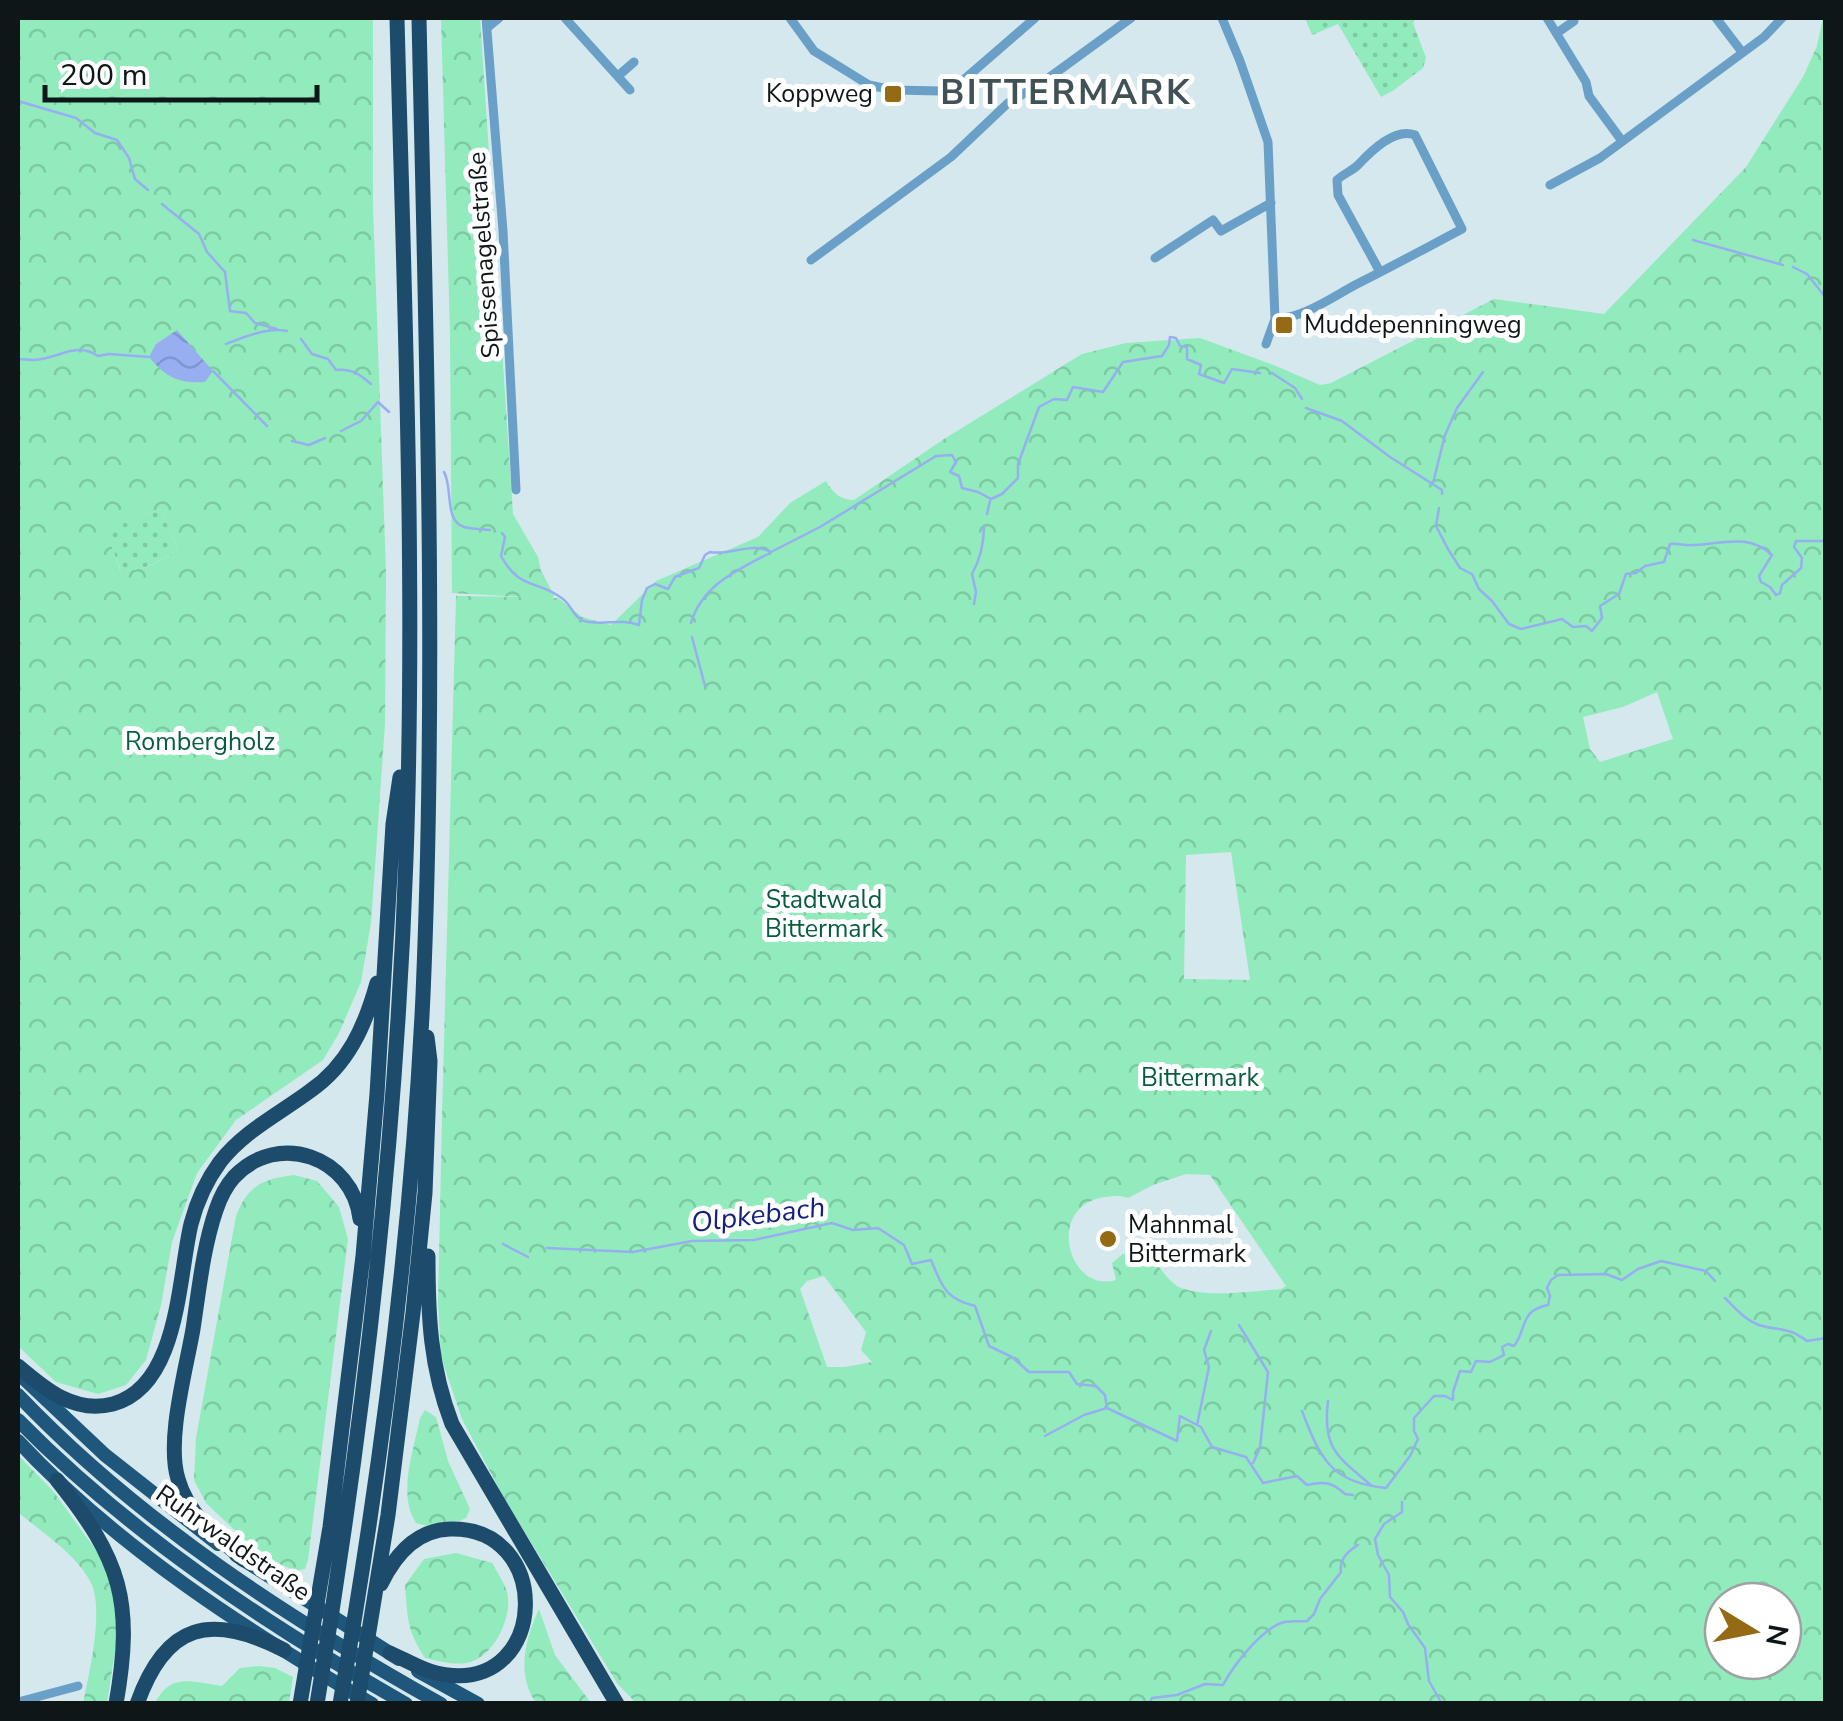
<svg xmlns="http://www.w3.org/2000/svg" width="1843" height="1721" viewBox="0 0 1843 1721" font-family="'Nunito Sans',sans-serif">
  <defs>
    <pattern id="grass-dots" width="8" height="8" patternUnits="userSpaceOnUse" patternTransform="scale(2.5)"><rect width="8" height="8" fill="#91ebbd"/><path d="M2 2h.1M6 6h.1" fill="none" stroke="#7cc9a2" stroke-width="1.8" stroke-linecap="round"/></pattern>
    <pattern id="forest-crowns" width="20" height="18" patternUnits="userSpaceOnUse" patternTransform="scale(2.5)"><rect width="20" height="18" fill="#91ebbd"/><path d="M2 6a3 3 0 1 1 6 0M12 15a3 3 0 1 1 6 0" fill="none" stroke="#7cc9a2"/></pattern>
    <pattern id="water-waves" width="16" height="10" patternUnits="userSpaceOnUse" patternTransform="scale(2.5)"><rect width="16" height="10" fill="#97aff1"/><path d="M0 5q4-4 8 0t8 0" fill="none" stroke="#8196ce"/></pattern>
  </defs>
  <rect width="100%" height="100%" fill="#d4e8ed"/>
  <path fill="url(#grass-dots)" d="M1305,18H1416L1413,23L1426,58L1423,68L1394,90L1381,97L1338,24L1312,35Z
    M161,509L178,549C161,561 142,572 121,571L105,530Z"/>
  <path fill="url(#forest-crowns)" fill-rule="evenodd" d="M18,18H373V207L386,572L385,724L371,923L361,982L339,1033L323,1060L236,1120L197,1173L172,1242L161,1305L146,1360L126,1385L98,1394L56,1382L18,1346ZM161,509L178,549C161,561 142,573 120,570L106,530Z
    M441,18H480L513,514L538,557L541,571L554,595L553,598H558L582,617L611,625L656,581L758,537L790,503L826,481C832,492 840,500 854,500L944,439L1082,354L1126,343L1200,338L1276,366L1320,385L1331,383L1494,299L1604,314L1746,167L1803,77L1817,46L1823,18H1825V1703L637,1704L617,1683L504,1498L462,1419L441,1357L438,1302L442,1118L456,596L525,597L452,593L450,334ZM1657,692L1673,739L1600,762L1590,749L1583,717L1623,707ZM1231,852L1250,980L1184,979L1186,855ZM1186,1174L1210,1175L1286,1286L1281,1289C1253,1291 1202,1299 1177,1286C1168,1280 1162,1270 1155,1262L1143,1265L1130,1253L1123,1254L1112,1263L1116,1280C1067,1294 1045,1205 1105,1197C1114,1196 1120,1195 1128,1198L1153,1185ZM824,1276L866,1332L861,1350L872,1362L845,1367H827L800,1289L807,1281ZM1723,1601H1783V1661H1723Z
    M294,1175L317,1181L339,1207L348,1239L308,1560L305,1569L296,1571L262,1556L206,1503L194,1480L196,1438L236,1216C248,1185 263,1179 294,1175Z
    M425,1410L436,1417L448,1461L470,1509L466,1518L459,1521L443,1522L431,1527L416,1523C397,1494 414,1449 420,1418Z
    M18,1455L53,1491L103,1560L113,1590L117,1620L116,1645L107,1703H83C89,1675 105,1607 90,1581C75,1553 41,1532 18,1512Z
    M456,1553L492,1563C497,1572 504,1582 507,1592C513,1615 496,1652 473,1661C459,1667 439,1661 425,1658C406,1628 408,1619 405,1585L424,1559Z
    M539,1609L555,1655L591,1703H536C516,1674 525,1640 539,1609Z
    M259,1666L275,1668L293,1677L289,1703H155C171,1672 193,1682 222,1686L240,1668Z"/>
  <path fill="url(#water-waves)" d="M177,330L213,371L205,382C178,384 166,377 149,357L156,344Z"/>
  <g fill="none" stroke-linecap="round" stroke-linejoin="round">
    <path stroke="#97aff1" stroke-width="2.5" d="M18,101L76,118L95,133L117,140L129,158L135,179L148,190
      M162,204L199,234L207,252L225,272L230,311L246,313L255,323L277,329
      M1693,240L1783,265
      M1793,267L1807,274L1826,298
      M301,339L312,354L328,359L336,370C352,368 359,374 371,384
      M226,344C244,337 268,327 287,331
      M18,359C23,359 29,360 34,360C58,359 76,341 98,356L109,354L149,357
      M213,371L267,426
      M1272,373L1295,388L1302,399
      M1306,408L1342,421L1390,457L1442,490V494
      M341,431L361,421L378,402L389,412
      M292,441L309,445L325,438
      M444,472C453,487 444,521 464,527C471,529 482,529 490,530
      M1433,483L1445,435L1457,408L1483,372
      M1439,508L1436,526L1448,549L1460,568L1472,574L1479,589L1492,601L1509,624L1521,629L1562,619L1573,627L1586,626L1592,631L1602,618L1600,606L1619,594L1626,574L1636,573L1645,566L1664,562L1670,544C1678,543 1685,546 1694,545C1721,544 1749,533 1772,555L1759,576L1761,582L1770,587L1776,595L1780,593L1782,585L1801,568L1802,558L1794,547L1796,541H1826
      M987,514L990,501
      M502,533L505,537L501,556C520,591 537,579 563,599C571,605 575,619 584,621C602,626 620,618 639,625L642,600L647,588L655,584L668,589L675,577L699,568L705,555L710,552C731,556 751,541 771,552L820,527L936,456L952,455L956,462L950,472L959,476L962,488L978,492L991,499L1002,494L1018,478V464L1039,407L1054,399L1067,400L1073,387L1103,392L1123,362L1162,356L1169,345L1170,337L1176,338L1180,346L1187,347V359L1201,365L1199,374L1224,383L1232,369L1260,373
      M974,604L976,592L972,574C981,558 984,544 984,526
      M691,623C702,586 735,571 768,554
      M692,637L705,686
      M503,1244L528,1257
      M547,1248L633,1252L692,1241L754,1240L832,1223L853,1230L878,1228L904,1245L912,1264L931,1260C942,1287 946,1299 975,1306L989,1346L1012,1357L1029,1372H1069L1077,1384L1096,1386L1105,1395L1107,1408L1177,1441L1180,1416L1201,1427L1212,1447L1246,1457L1263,1483L1297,1476L1307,1485C1324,1481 1332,1482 1345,1494L1353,1495
      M1725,1298C1735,1308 1745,1320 1759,1325C1781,1332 1785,1325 1807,1341L1826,1338
      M1239,1325L1268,1372L1260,1448L1253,1463
      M1328,1401C1322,1449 1338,1457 1372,1486
      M1302,1411C1320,1458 1331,1483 1386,1488L1410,1456L1418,1439L1414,1431V1418L1434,1396H1445L1453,1400V1392L1460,1371L1471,1372L1476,1361L1490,1362L1504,1355L1502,1347L1508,1344L1514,1346C1528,1327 1519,1311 1548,1305L1550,1296L1547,1288L1551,1280L1558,1275L1606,1274L1622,1280L1638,1269L1661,1261L1706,1271L1715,1281
      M1197,1425L1209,1367L1204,1350L1211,1331
      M1045,1436L1084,1415L1107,1408
      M1402,1502V1512L1384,1524L1375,1539L1378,1555L1389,1575L1390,1597L1403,1612L1408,1624L1425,1648L1429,1681L1442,1704
      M1149,1704L1152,1698L1177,1695L1205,1684L1223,1685C1233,1666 1260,1631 1281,1623C1288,1620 1299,1622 1307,1621L1314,1614L1320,1599L1341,1572C1339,1559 1348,1551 1358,1545"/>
    <path stroke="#6aa0c8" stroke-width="9" d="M486,18L503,231L516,490
      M565,18L630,90
      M790,18L814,51L869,85L893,90L941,91L960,83L1035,18
      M1222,18L1240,61L1268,142L1275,319L1266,344
      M1547,18L1586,82L1589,96L1622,141
      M1716,18L1742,52
      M487,28L499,18
      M1557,33L1574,21
      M618,76L634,62
      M1550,185L1600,158L1764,37L1782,18
      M1155,258L1213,220L1221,231L1271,203
      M811,260L951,157L1008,103L1043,82L1131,18
      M1275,319C1303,318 1331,298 1355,285C1391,267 1426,248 1462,229L1415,135C1395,127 1371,151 1358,165C1352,171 1343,174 1337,180L1338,195L1380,272
      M18,1702L78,1686"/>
    <path stroke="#1e567c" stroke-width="14" d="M18,1373L105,1455L218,1544
      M18,1395C138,1521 289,1619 441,1704
      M18,1420C130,1534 267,1625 406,1704
      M18,1441C118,1548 246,1630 372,1704
      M236,1555L399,1659
      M418,1671L478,1704"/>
    <path stroke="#1c4b6b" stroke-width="15" d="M428,1256C428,1316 430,1367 452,1424L617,1704
      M18,1366C45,1389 74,1414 113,1404C179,1386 178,1279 191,1224C197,1201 206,1181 220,1162C244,1131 279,1114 310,1091C348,1065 365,1026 377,983
      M57,1480C121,1560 134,1601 116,1704
      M244,1560C217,1537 188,1515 178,1479C166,1440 186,1370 193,1329C199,1290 203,1248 216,1210C220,1198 226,1186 234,1177C278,1130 353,1157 360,1219
      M381,1584C395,1555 416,1530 450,1529C553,1526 549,1688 447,1675C427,1673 408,1661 390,1653
      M137,1704C166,1622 211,1613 284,1650
      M300,1704L330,1527L363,1256L377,1094L393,824L400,777
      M317,1704C364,1424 396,1143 406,859C416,579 404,298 397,18
      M340,1704C381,1470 412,1232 423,995C437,669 426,343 419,18
      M357,1704L388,1515L413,1313L425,1193L430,1061L427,1037"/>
  </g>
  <g fill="#946a15" stroke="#fff" stroke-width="4">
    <rect x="883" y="84" width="20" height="20" rx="5"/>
    <rect x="1274" y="315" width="20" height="20" rx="5"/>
    <circle cx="1108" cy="1239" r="10"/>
  </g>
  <g text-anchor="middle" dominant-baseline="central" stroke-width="10" stroke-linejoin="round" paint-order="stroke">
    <g font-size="25" fill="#0f1617" stroke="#fff" text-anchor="start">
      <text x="873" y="94" text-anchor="end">Koppweg</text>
      <text x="1304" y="325">Muddepenningweg</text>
      <text x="1128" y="1225">Mahnmal<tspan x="1128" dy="29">Bittermark</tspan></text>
    </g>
    <g font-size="25" fill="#0f1617" stroke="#fff">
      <text transform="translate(484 255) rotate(-94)">Spissenagelstraße</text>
      <text transform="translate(233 1543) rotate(35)">Ruhrwaldstraße</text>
    </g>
    <g font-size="25" fill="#075d3d" stroke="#fff">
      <text x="200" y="742">Rombergholz</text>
      <text x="824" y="900">Stadtwald<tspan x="824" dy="29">Bittermark</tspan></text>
      <text x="1200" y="1078">Bittermark</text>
    </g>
    <g font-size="28" font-style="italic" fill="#14207d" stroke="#fff">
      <text transform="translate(758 1215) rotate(-7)">Olpkebach</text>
    </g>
    <g font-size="35" font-weight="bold" letter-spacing="2.5" fill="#415256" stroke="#fff">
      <text x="1066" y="92">BITTERMARK</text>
    </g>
  </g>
  <rect width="1843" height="1721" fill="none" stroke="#0f1617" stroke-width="40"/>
  <g transform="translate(1753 1631) rotate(100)"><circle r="48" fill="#ffffff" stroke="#9fa2a2" stroke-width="2.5"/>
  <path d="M0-8L18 38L0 25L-18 38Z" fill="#946a15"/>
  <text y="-15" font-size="28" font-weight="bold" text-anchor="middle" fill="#0f1617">N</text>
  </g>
  <path d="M45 85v15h272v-15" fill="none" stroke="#0f1617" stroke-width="5"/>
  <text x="60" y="85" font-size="30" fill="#0f1617" stroke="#ffffff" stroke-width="8" paint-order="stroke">200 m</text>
</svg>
